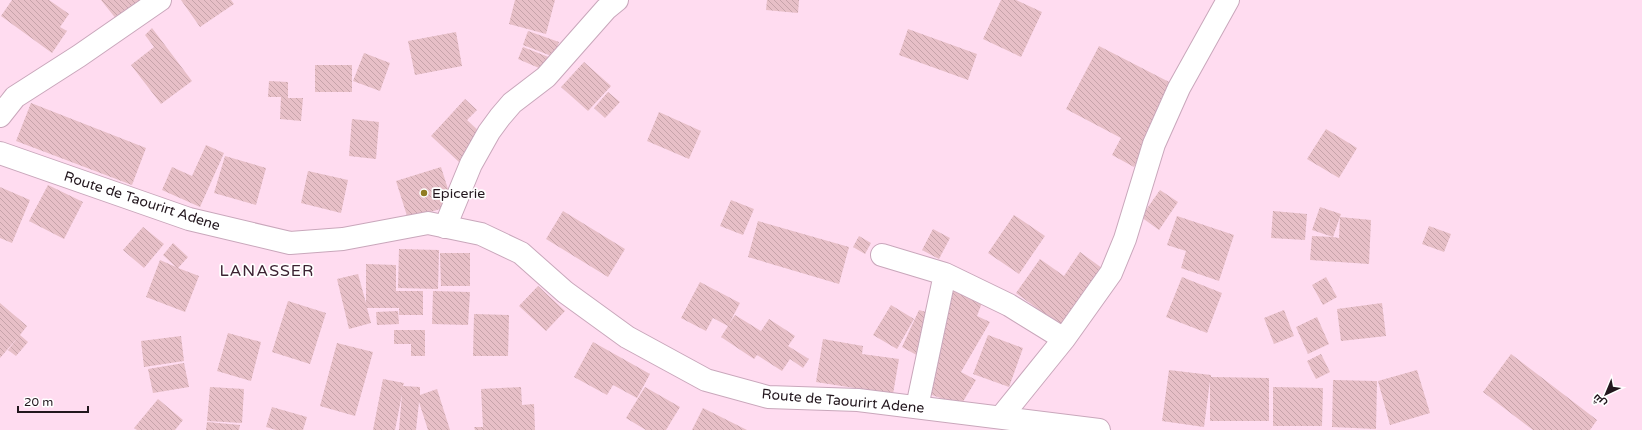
<svg xmlns="http://www.w3.org/2000/svg" width="1642" height="430" viewBox="0 0 1642 430" font-family="'Varela Round',Cairo,sans-serif">
  <defs>
    <pattern id="building-back-hatch" width="6" height="6" patternUnits="userSpaceOnUse"><rect width="6" height="6" fill="#e7bfc7"/><path d="M-1 5l2 2M0 0l6 6M5-1l2 2" fill="none" stroke="#c6a3aa"/></pattern>
  </defs>
  <rect width="100%" height="100%" fill="#ffdcf0"/>
  <path fill="url(#building-back-hatch)" d="M12,0H49L69,14L60,27L67,31L52,53L1,16Z
    M101,0H142L117,20Z
    M181,0H231L234,4L200,27Z
    M515,0H555L546,34L509,24Z
    M767,0H799L798,13L766,10Z
    M1001,0H1016L1042,12L1021,57L983,39Z
    M152,28L192,81L161,104L131,65L154,47L145,35Z
    M908,29L977,54L968,80L899,55Z
    M528,31L559,42L554,57L523,45Z
    M456,32L462,66L415,75L408,41Z
    M1099,46L1173,84L1159,117L1134,167L1112,155L1121,138L1066,109Z
    M523,47L551,58L546,71L518,59Z
    M364,53L390,63L380,91L353,81Z
    M584,62L611,86L588,111L561,87Z
    M315,65H352V92H315Z
    M269,81L288,82V98H303L301,121L280,119L281,97H268Z
    M608,92L620,102L605,118L594,108Z
    M465,99L477,110L467,120L483,135L459,162L431,136Z
    M31,103L146,148L132,185L16,141Z
    M659,112L701,131L689,159L647,141Z
    M352,119L379,122L376,159L349,156Z
    M1326,129L1357,148L1339,178L1307,159Z
    M206,145L224,153L200,207L162,190L172,167L192,176Z
    M225,156L266,168L256,205L214,193Z
    M441,167L453,205L408,219L396,181Z
    M308,171L348,180L341,213L301,203Z
    M48,185L83,202L64,239L29,221Z
    M0,187L30,200L12,243L0,238Z
    M1160,190L1178,202L1159,230L1141,217Z
    M731,200L754,209L743,235L720,226Z
    M1320,207L1341,214L1333,237L1339,238L1340,217L1371,220L1369,264L1310,260L1312,236L1333,237L1312,230Z
    M563,211L625,249L608,277L546,239Z
    M1273,211L1307,214L1305,240L1271,238Z
    M1014,215L1045,236L1019,274L988,253Z
    M1177,216L1234,235L1219,281L1181,268L1186,251L1167,245Z
    M758,221L849,247L839,284L748,257Z
    M1429,226L1451,234L1444,252L1422,244Z
    M143,227L164,244L144,268L123,250Z
    M933,229L950,238L939,259L922,250Z
    M859,236L871,243L865,254L853,247Z
    M173,243L188,257L178,268L199,276L185,312L146,297L160,260L176,267L163,255Z
    M399,249L439,250L438,289L398,288Z
    M1080,252L1106,271L1067,330L1016,293L1040,259L1064,276Z
    M440,253H470V286H441Z
    M366,264L396,265V291H423V315H399V308H367L371,323L349,329L337,279L358,274L366,303Z
    M1182,277L1222,293L1207,333L1166,317Z
    M1326,277L1337,297L1323,305L1312,285Z
    M700,282L740,303L729,324L735,315L761,331L769,319L795,336L788,346L809,359L803,368L790,359L782,371L757,355L754,359L721,337L728,326L713,318L706,331L681,318Z
    M948,283L983,300L977,316L990,322L961,372L976,380L961,405L929,394Z
    M538,286L565,311L546,331L519,306Z
    M433,291L470,292L468,325L432,324Z
    M288,301L326,313L310,364L272,352Z
    M0,303L27,326L20,335L28,342L16,356L8,350L19,336L0,358Z
    M1382,303L1386,336L1341,341L1337,309Z
    M891,305L914,319L897,349L873,335Z
    M919,310L933,314L922,358L902,347Z
    M1284,310L1294,336L1274,344L1264,318Z
    M398,311L399,324L377,325L376,312Z
    M474,314L509,315L508,356H473Z
    M1317,317L1329,344L1308,354L1296,327Z
    M394,330H425V356H411V344H394Z
    M228,333L261,342L251,381L217,371Z
    M988,335L1023,348L1009,387L973,374Z
    M181,336L184,361L144,367L141,341Z
    M823,339L863,346L862,354L899,359L893,394L816,382Z
    M593,342L650,374L637,398L613,385L607,395L574,377Z
    M337,343L373,352L355,416L320,406Z
    M1321,354L1330,372L1316,379L1307,361Z
    M1511,354L1597,420L1590,430H1533L1483,392Z
    M184,363L189,387L153,393L148,369Z
    M1169,370L1211,375V377L1269,378V421H1210V381L1204,427L1162,421Z
    M1417,370L1430,413L1390,425L1378,381Z
    M383,379L404,383L403,386L420,387V395L437,389L450,430H428L419,402L416,430H399L402,394L395,430H373Z
    M1333,380L1377,381L1376,429L1332,427Z
    M210,387L244,389L242,423L207,421Z
    M521,387L522,405L534,404L535,430H475L474,427H483L481,389Z
    M645,387L680,407L666,430H646L626,418Z
    M1273,387L1323,388L1322,426H1273Z
    M158,399L183,420L175,430H137L134,428Z
    M272,407L307,417L303,430H276L266,427Z
    M703,408L747,430H692Z
    M207,422L240,425L239,430H206Z"/>
  <g fill="none" stroke-linecap="round" stroke-linejoin="round">
    <g stroke="#c9a7bb" stroke-width="24">
      <path id="minor" d="M0,116L15,97L79,56L160,0
        M445,227L471,164L489,132L500,117L512,103L546,77L606,9L617,0
        M882,255L945,274L917,407
        M945,274L1009,305L1064,339
        M1001,417L1064,339L1111,273L1125,239L1154,144L1179,88L1228,0"/>
    </g>
    <g stroke="#c9a7bb" stroke-width="24">
      <path id="tertiary" d="M0,153L189,219L290,243L343,239L428,223L481,234L521,253L565,292L627,337L706,380L768,397L858,400L1099,430"/>
    </g>
    <use href="#minor" stroke="#fff" stroke-width="22"/>
    <use href="#tertiary" stroke="#fff" stroke-width="22"/>
  </g>
  <circle fill="#907d23" stroke="#fff" stroke-width="1.5" cx="424" cy="193" r="4"/>
  <g text-anchor="middle" dominant-baseline="central" stroke-width="3.5" stroke-linejoin="round" paint-order="stroke">
    <g font-size="14" fill="#22161d" stroke="#fff" text-anchor="start">
      <text x="432" y="193">Epicerie</text>
    </g>
    <g font-size="14" fill="#22161d" stroke="#fff">
      <text transform="translate(142 201) rotate(18)">Route de Taourirt Adene</text>
      <text transform="translate(843 401) rotate(5)">Route de Taourirt Adene</text>
    </g>
    <g font-size="16" letter-spacing="1" fill="#3c2232" stroke="#fff">
      <text x="267" y="271">LANASSER</text>
    </g>
  </g>
  <g transform="translate(1606 394) rotate(224)" stroke="#ffffff" stroke-width="3" paint-order="stroke">
  <path d="M0-3L7 15L0 10L-7 15Z" fill="#22161d"/>
  <text y="-6" font-size="11" font-weight="bold" text-anchor="middle" fill="#22161d">ش</text>
  </g>
  <path d="M18 406v6h70v-6" fill="none" stroke="#22161d" stroke-width="2"/>
  <text x="24" y="406" font-size="12" fill="#22161d" stroke="#ffffff" stroke-width="3" paint-order="stroke">20 m</text>
</svg>
